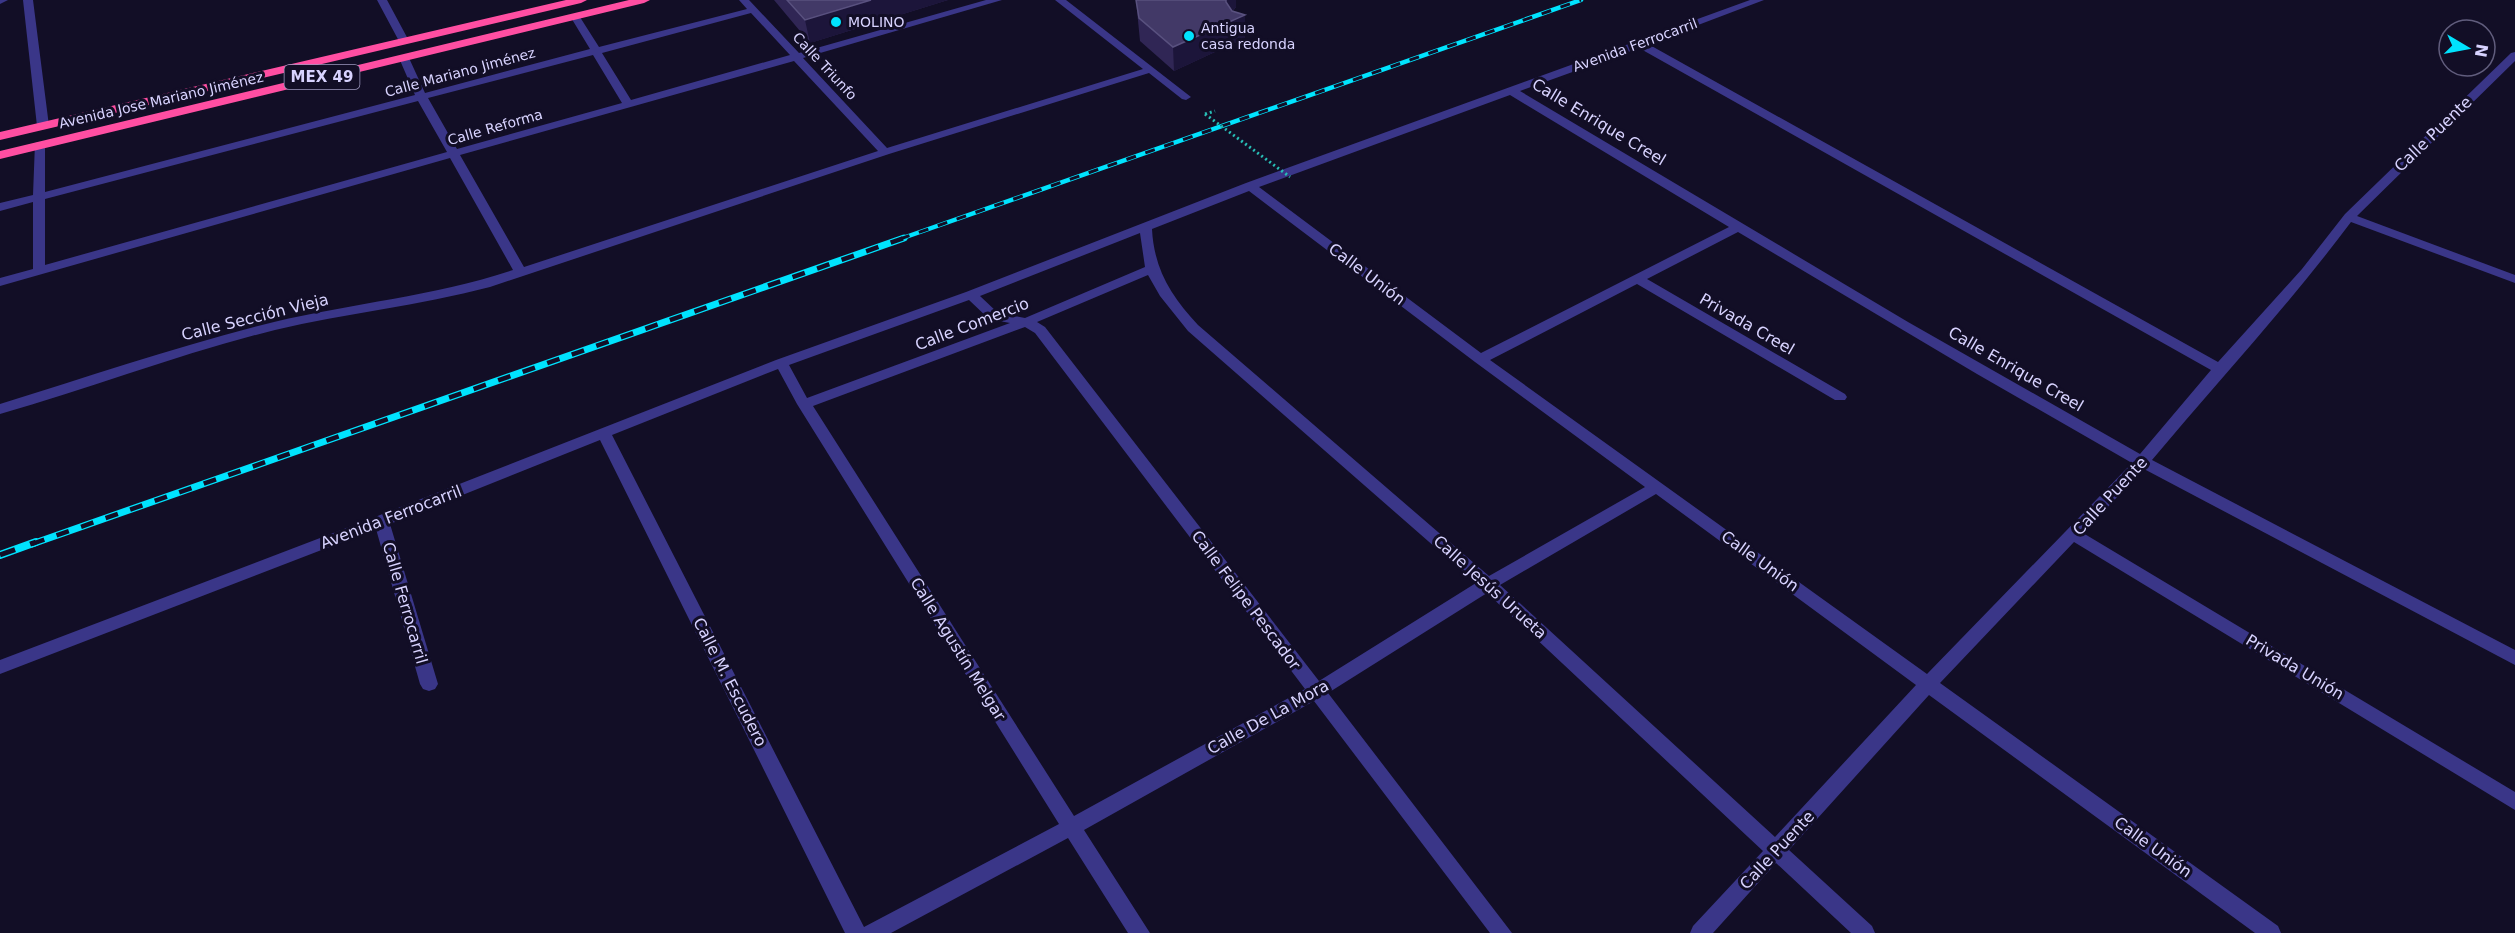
<svg xmlns="http://www.w3.org/2000/svg" width="2515" height="933" viewBox="0 0 2515 933" font-family="'DejaVu Sans',sans-serif">
  <rect width="100%" height="100%" fill="#120e26"/>
  <g fill="none" stroke-linecap="round" stroke-linejoin="round">
    <path stroke="#28beb6" stroke-width="3" stroke-dasharray="2 3" stroke-linecap="butt" d="M1205,114L1215,111"/>
    <path fill="#3a3688" fill-rule="evenodd" d="M0,0H8L0,4Z
      M23,0H33L49,126L43,129L37,126Z
      M377,0H387L409,41L408,43H400Z
      M739,0H749L799,53L986,0H1002L803,58L887,148L1143,69L1055,0H1066L1191,97L1186,100L1182,99L1149,73L889,154L490,287C419,306 346,313 275,330C182,353 92,388 0,414V404C91,376 181,345 274,322C354,303 435,296 513,270L450,158L0,286V278L33,269V202L0,211V203L33,195L35,143L39,142L45,145V192L415,95L399,58L400,56L409,58L425,93L590,49L570,16L572,14H578L599,47L747,9ZM751,13L790,55L631,100L602,53ZM593,55L622,103L457,149L428,98ZM794,61L878,151L524,267L460,155ZM418,101L447,152L45,265V199Z
      M1750,0H1764L1648,44L2218,362L2302,269L2345,214L2511,53L2515,52V61L2357,216L2515,275V283L2351,222C2289,305 2218,381 2152,460L2515,650V665L2144,469L2083,533L2515,792V810L2074,542L1940,683L2278,926L2281,933H2255L1929,695L1789,850L1872,926L1875,933H1851L1776,863L1713,933H1690L1693,926L1763,851L1487,593L1328,693L1512,933H1490L1314,701L1084,830L1150,933H1128L1068,838L891,933H845L600,440L390,524L438,684L435,689L429,691L423,689L420,684L376,529L0,674V660L375,517L776,360L966,292L1246,183ZM1639,48L2211,370L2140,454L1908,322L1520,91ZM1510,95L1729,227L1481,353L1259,187ZM1249,191L1475,362L1645,487L1489,576L1198,325C1171,296 1154,269 1152,229ZM1738,232L1977,374L2132,463L1927,674L1490,360L1637,284L1835,400H1845L1847,397L1845,394L1647,279ZM1140,233L1145,267L1025,318L998,313L980,296ZM1148,275L1160,296L1188,331L1476,583L1319,681L1045,327L1037,322ZM969,300L989,319L1010,323L807,398L789,365ZM1025,327L1035,333L1305,689L1074,816L813,406ZM778,369L797,404L1059,824L864,927L612,435ZM1656,494L1916,685L1775,837L1500,585Z"/>
    <path fill="#ff4ea2" fill-rule="evenodd" d="M566,0H587L581,3L0,140V132Z
      M629,0H650L644,3L0,159V151Z"/>
    <g stroke="#00e3fe" stroke-width="4.5">
      <path id="rail-far2" d="M900,239L1581,0"/>
    </g>
    <g stroke="#00e3fe" stroke-width="7">
      <path id="rail-far1" d="M32,544L904,238"/>
    </g>
    <g stroke="#00e3fe" stroke-width="8">
      <path id="rail" d="M0,555L36,542"/>
    </g>
    <use href="#rail-far2" stroke="#120e26" stroke-width="3" stroke-dasharray="10" stroke-linecap="butt"/>
    <use href="#rail-far1" stroke="#120e26" stroke-width="4.5" stroke-dasharray="13" stroke-linecap="butt"/>
    <use href="#rail" stroke="#120e26" stroke-width="5" stroke-dasharray="16" stroke-linecap="butt"/>
    <path stroke="#28beb6" stroke-width="3" stroke-dasharray="2 3" stroke-linecap="butt" d="M1205,114L1290,177"/>
  </g>
  <path fill="#302655" d="M774,0H948L810,43Z
    M1136,0H1236V7L1233,11L1245,15V38L1174,71L1140,41Z"/>
  <path fill="#1c153a" d="M871,0H948L810,43L805,20Z
    M1225,0H1236V7L1226,19Z
    M1245,15V38L1174,71L1173,47Z"/>
  <path fill="#423967" stroke="#59517f" stroke-width="1.5" d="M787,0H871L805,20Z
    M1136,0H1226V2L1232,11L1245,15L1173,47L1139,18Z"/>
  <g fill="#00e3fe" stroke="#120e26" stroke-width="2">
    <circle cx="836" cy="22" r="6"/>
    <circle cx="1189" cy="36" r="6"/>
  </g>
  <g text-anchor="middle" dominant-baseline="central" stroke-width="6" stroke-linejoin="round" paint-order="stroke">
    <g font-size="14" fill="#d8d3ff" stroke="#120e26" text-anchor="start">
      <text x="848" y="22">MOLINO</text>
      <text x="1201" y="28">Antigua<tspan x="1201" dy="16">casa redonda</tspan></text>
    </g>
    <g font-size="14" fill="#d8d3ff" stroke="#120e26">
      <text transform="translate(1635 45) rotate(-20)">Avenida Ferrocarril</text>
      <text transform="translate(825 66) rotate(47)">Calle Triunfo</text>
      <text transform="translate(460 72) rotate(-15)">Calle Mariano Jiménez</text>
      <text transform="translate(161 100) rotate(-13)">Avenida Jose Mariano Jiménez</text>
      <text transform="translate(495 127) rotate(-16)">Calle Reforma</text>
    </g>
    <rect fill="#120e26" stroke="#9d98be" stroke-width="1.5" x="284.5" y="65" width="75" height="24" rx="4.5"/>
    <g font-size="15" font-weight="bold" fill="#d8d3ff">
      <text x="322" y="77">MEX 49</text>
    </g>
    <g font-size="16" fill="#d8d3ff" stroke="#120e26">
      <text transform="translate(1599 122) rotate(31)">Calle Enrique Creel</text>
      <text transform="translate(2433 134) rotate(-44)">Calle Puente</text>
      <text transform="translate(1367 274) rotate(37)">Calle Unión</text>
      <text transform="translate(255 317) rotate(-14)">Calle Sección Vieja</text>
      <text transform="translate(972 324) rotate(-21)">Calle Comercio</text>
      <text transform="translate(1747 324) rotate(30)">Privada Creel</text>
      <text transform="translate(2016 369) rotate(30)">Calle Enrique Creel</text>
      <text transform="translate(2110 496) rotate(-47)">Calle Puente</text>
      <text transform="translate(391 517) rotate(-21)">Avenida Ferrocarril</text>
      <text transform="translate(1760 561) rotate(36)">Calle Unión</text>
      <text transform="translate(1490 587) rotate(42)">Calle Jesús Urueta</text>
      <text transform="translate(1246 600) rotate(53)">Calle Felipe Pescador</text>
      <text transform="translate(405 603) rotate(74)">Calle Ferrocarril</text>
      <text transform="translate(958 649) rotate(58)">Calle Agustín Melgar</text>
      <text transform="translate(2295 667) rotate(31)">Privada Unión</text>
      <text transform="translate(730 682) rotate(63)">Calle M. Escudero</text>
      <text transform="translate(1268 717) rotate(-29)">Calle De La Mora</text>
      <text transform="translate(2153 847) rotate(36)">Calle Unión</text>
      <text transform="translate(1777 850) rotate(-47)">Calle Puente</text>
    </g>
  </g>
  <g transform="translate(2467 48) rotate(100)"><circle r="28" fill="#120e26" stroke="#615d7d" stroke-width="1.5"/>
  <path d="M0-4.5L10 22L0 15L-10 22Z" fill="#00e3fe"/>
  <text y="-9" font-size="16" font-weight="bold" text-anchor="middle" fill="#d8d3ff">N</text>
  </g>
</svg>
